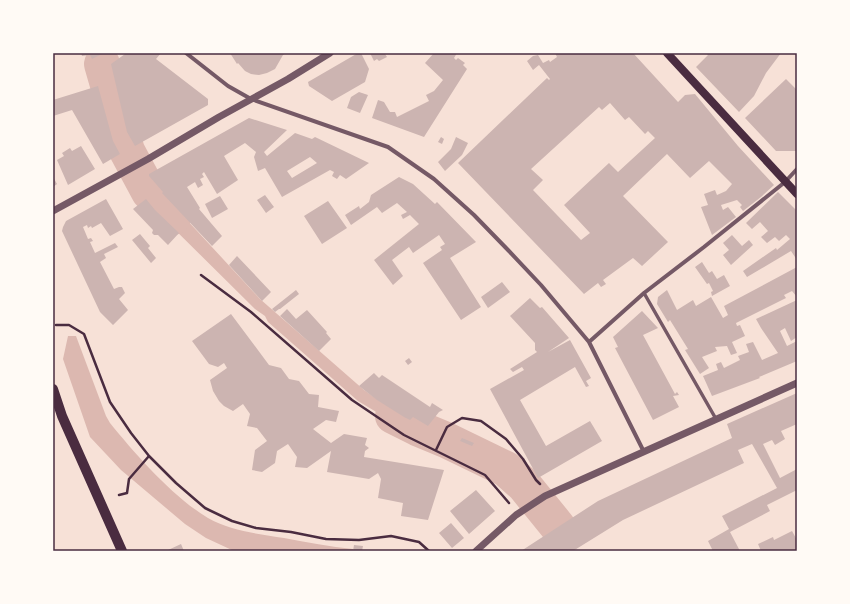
<svg xmlns="http://www.w3.org/2000/svg" width="850" height="604" viewBox="0 0 850 604" font-family="Poppins,sans-serif">
  <rect width="100%" height="100%" fill="#f7e1d7"/>
  <path fill="#dcb8b0" d="M110,60L127,132L135,146L120,154L113,141L94,68Z
    M149,174L150,178L163,192L162,193L260,299L364,390L391,409L410,420L413,417L440,434L435,443L403,428L358,401L268,322L265,316L255,309L155,210L146,199L137,182Z
    M68,336H76L106,416L110,423C136,455 173,497 208,518C231,531 259,534 284,538C307,542 330,547 353,549V551H234L206,538L185,524L121,470L90,437L63,359Z
    M447,437L477,448L525,472L530,480L515,493C499,470 469,455 443,445Z
    M556,509L564,522L552,530L543,519Z"/>
  <g fill="none" stroke-linecap="round" stroke-linejoin="round">
    <path stroke="#dcb8b0" stroke-width="36" d="M102,64L127,151L149,192L173,217
      M393,416L417,428L446,440L506,469L524,485L558,527"/>
  </g>
  <path fill="#ccb4b1" fill-rule="evenodd" d="M81,53H104L92,59L90,55L82,56Z
    M125,53H161L156,59L208,99V105L135,146L127,132L111,64L125,54Z
    M230,53H286L283,55L275,69L267,73L259,75L251,74L245,71L238,63L237,64Z
    M358,53H361L369,69L365,82L332,101L309,86L308,82Z
    M370,53H387L385,54L387,57L379,61L377,59L374,61Z
    M434,53H457L454,58L456,60L458,58L465,63L463,65L467,69L424,137L372,118L378,100L384,102L390,112H395L397,117L429,101L426,95L434,91L443,80L425,63Z
    M555,53H633L678,102L685,95L695,94L738,146L774,185L761,197L743,211L740,207L742,205L737,200L721,205L723,210L728,207L736,217L712,235L701,207L708,205L704,194L715,190L717,195L726,191L732,184L709,161L690,178L667,154L623,196L668,242L642,266L633,258L603,280L606,284L601,287L598,283L584,294L458,163L547,78L549,80L550,79L539,65L533,70L527,61L533,56L538,55L543,63L549,60L550,62L557,57ZM610,103L625,120L629,117L645,134L648,131L655,138L618,172L609,163L564,205L590,233L581,240L533,190L543,180L531,169L599,107L602,110Z
    M706,53H781L766,73L754,96L739,112L696,67L708,55Z
    M786,79L796,89L797,87V151H776L745,118Z
    M98,86L113,141L120,154L103,164L72,110L53,116V100Z
    M359,92L368,95L360,113L347,108L351,97Z
    M249,118L287,130L264,152L267,156L295,133L312,139L315,137L369,163L346,179L340,175L337,179L332,176L334,172L330,170L282,197L265,168L258,171L254,157L256,152L245,143L224,156L238,180L217,194L204,172L202,174L204,177L200,179L203,185L198,188L195,182L187,187L200,208L199,209L222,236L212,246L162,193L163,192L149,176V174ZM310,157L317,163L292,178L287,171Z
    M441,137L444,139L442,144L438,142Z
    M456,137L468,143L462,155L445,171L438,162L451,149Z
    M81,146L95,169L68,185L57,160L64,156L62,153L70,148L72,151Z
    M53,177L57,184L53,187Z
    M399,177L413,184L435,204L437,202L476,242L450,258L481,307L461,320L423,263L442,250L440,247L445,244L439,235L413,253L409,247L392,260L403,276L393,285L374,260L419,224L410,215L403,219L401,215L407,212L397,203L382,213L377,207L351,225L345,215L359,206L360,209L369,202L371,195Z
    M778,192L797,211V260L791,251L747,277L743,271L776,248L777,250L790,239L786,235L779,241L775,237L767,243L761,237L768,231L760,222L752,229L746,223Z
    M265,195L274,207L266,213L257,200Z
    M220,196L228,209L212,218L205,204Z
    M106,199L123,229L110,236L101,223L92,228L91,226L88,228L87,225L83,227L88,239L91,238L93,241L90,242L95,253L115,243L118,247L104,254L106,258L100,262L114,289L119,287H122L125,293L119,299L128,310L113,325L100,312L62,231L63,227L66,221Z
    M146,199L155,210L179,233L168,245L158,235H154L152,233L153,230L133,209Z
    M328,201L347,228L322,244L304,216Z
    M140,234L150,246L148,248L156,258L151,263L132,240Z
    M732,235L742,246L749,240L753,245L731,265L723,255L729,250L723,243Z
    M237,256L271,292L262,301L229,265Z
    M702,262L709,273L712,271L717,279L724,275L730,286L712,296L711,292L713,291L709,283L707,284L695,267Z
    M797,267V297L792,291L784,295L786,298L736,323L737,326L740,325L745,336L732,342L737,353L731,355L727,346L715,347L717,351L702,357L709,368L700,374L685,350L688,349L670,320L668,322L657,304L658,297L667,290L677,310L693,300L696,306L711,297L723,318L728,315L724,306Z
    M502,282L510,292L488,308L481,297Z
    M296,290L299,294L280,309H279L275,312L272,309Z
    M530,298L540,308L542,307L569,338L548,352L570,340L591,378L586,381L589,386L586,387L575,367L520,400L546,446L590,421L602,441L538,478L490,389L524,370L522,367L513,372L510,369L537,352L535,350V343L510,316Z
    M797,300V337L791,341L785,328L780,331L787,346L797,341V361L759,377L760,378L712,396L703,376L718,370L716,364L721,362L724,368L740,360L738,356L749,352L746,344L753,342L762,360L778,353L761,328L756,319Z
    M287,309L296,319L307,310L327,332L326,333L331,339L319,351L280,316Z
    M642,311L658,328L643,335L675,394L677,392L679,395L673,396L679,407L653,420L615,348L618,347L613,337Z
    M231,314L269,365L281,368L289,379L299,381L309,394L319,395L318,407L339,411L336,422L326,420L313,429L331,443L344,434L367,438L365,445L369,448L365,451L364,457L444,470L428,520L401,516L403,503L378,498L381,479L378,473L369,479L327,472L331,451L307,468L295,467L297,457L288,444L277,451L275,463L262,472L252,470L255,450L267,441L257,428L247,426L250,414L243,404L233,411L224,406L219,401L213,391L210,380L227,368L224,363L218,367L209,364L192,341Z
    M409,358L412,362L408,365L405,361Z
    M374,373L379,378L382,375L430,407L432,403L443,410L439,412L428,426L413,417L410,420L404,417L377,400L359,386Z
    M797,393V424L781,431L785,439L775,445L772,440L763,444L780,478L797,469V490L767,505L770,511L730,532L740,551H713L708,541L729,529L722,516L777,488L752,444L738,450L744,463L623,520L573,551H521L598,501L732,438L727,424Z
    M462,438L474,443L472,446L460,441Z
    M476,490L495,511L469,534L450,511Z
    M451,523L464,538L452,548L439,533Z
    M792,531L797,540V551H761L758,544L773,537L774,540Z
    M181,544L184,551H166Z
    M354,545L363,546L362,551H353Z"/>
  <g fill="none" stroke-linecap="round" stroke-linejoin="round">
    <path stroke="#4a2c40" stroke-width="2.5" d="M201,275L251,312L352,400L404,435L485,475L509,503
      M56,325H69L84,334L110,402L131,433L149,456L176,483L205,508L232,521L256,528L291,532L326,539L359,540L391,536L419,542L429,551
      M436,450L447,427L462,418L481,421L506,439L523,459L536,480L540,484
      M119,495L127,493L129,479L149,456"/>
    <path stroke="#755966" stroke-width="3.5" d="M644,293L716,419"/>
    <path stroke="#755966" stroke-width="4" d="M186,53L228,86L251,99L388,147L434,179L474,215L508,250L541,285L589,342L644,452
      M589,342L644,293L704,247L785,182L797,169"/>
    <path stroke="#755966" stroke-width="7" d="M53,211L148,159L219,117L288,79L330,53
      M476,551L516,515L545,496L797,383"/>
    <path stroke="#4a2c40" stroke-width="8" d="M667,53L797,194"/>
    <path stroke="#4a2c40" stroke-width="10" d="M53,389L62,416L122,551"/>
  </g>
  <rect width="850" height="604" fill="none" stroke="#fffaf5" stroke-width="108"/>
  <rect x="54" y="54" width="742" height="496" fill="none" stroke="#4a2c40" stroke-width="1.5"/>
</svg>
